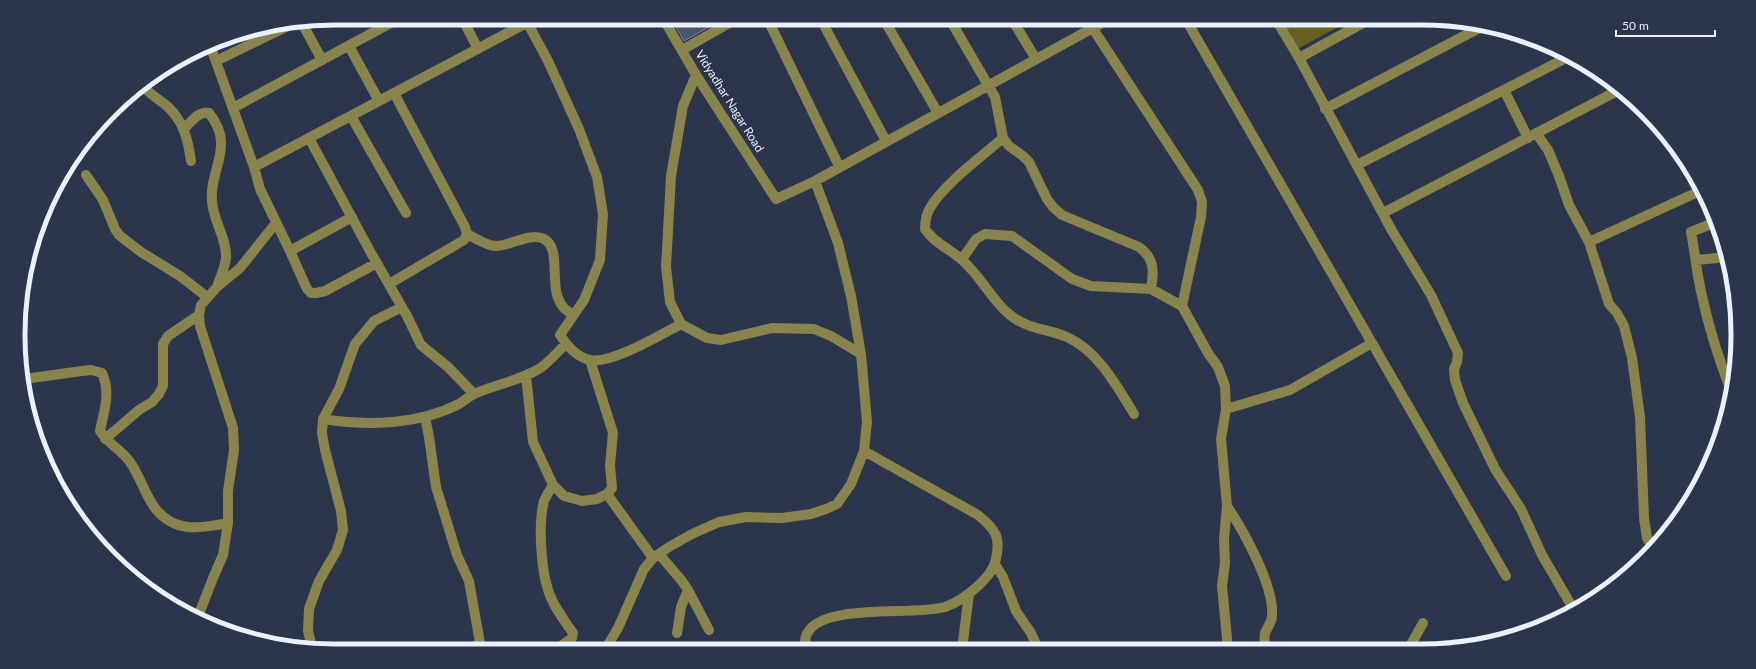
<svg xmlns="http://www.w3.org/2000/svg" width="1756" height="669" viewBox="0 0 1756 669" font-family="Lato,sans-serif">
  <rect width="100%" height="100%" fill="#2b354b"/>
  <path fill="#676025" d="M1280,18H1355L1299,48Z"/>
  <path fill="#4a556d" stroke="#7c88a2" d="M671,18H725L684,41Z"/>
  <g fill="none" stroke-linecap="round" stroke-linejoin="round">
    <path stroke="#89834e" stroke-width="10" d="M462,18L478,49
      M663,18L696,75L776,199L815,181L1111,18
      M767,18L839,166
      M820,18L886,141
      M883,18L938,113
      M949,18L995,97L1003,138L1009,146L1023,156L1029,162L1047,199L1053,207L1062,215L1139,247C1155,259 1154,271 1151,289
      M1011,18L1036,59
      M1086,18L1198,190L1202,202L1201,217L1182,306
      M1185,18L1506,576
      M1275,18L1299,58L1391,229L1431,295L1458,353L1457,362L1454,369L1455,380L1463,403L1495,469L1521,509L1542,555L1574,610
      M527,22L548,61L579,129L597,177L603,214L600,260L584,300L560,335C567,345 576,357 590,360C610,365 662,334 681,324L670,302L666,267L671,176L683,106L696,75
      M302,23L322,60
      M210,45L254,167L260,189L290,251L352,217
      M349,46L379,101
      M682,50L738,18
      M1299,58L1372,18
      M216,61L288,26
      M142,85C149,94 160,100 168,107C184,122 188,140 191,161
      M1504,90L1528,138
      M233,108L400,18
      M1325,109L1483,26
      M351,116L406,213
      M184,129C192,121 198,111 209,113C236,146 209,169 212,201C213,221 227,238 226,258C225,267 220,278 217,287
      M1536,133L1548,150L1559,176L1569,205L1589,242L1609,304L1617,313L1624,326L1632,358L1640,417L1644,518L1647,538L1652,546
      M309,138L371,253L407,316L421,345L448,367L474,394
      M1003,138C982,156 943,185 930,208C926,214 925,222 925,229C934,243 950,249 962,260C981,276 991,300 1010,315C1027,329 1048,329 1067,337C1098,351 1117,386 1134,414
      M1357,165L1570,56
      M254,167L536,18
      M86,175L103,200L115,229L119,235L141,252L180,276L207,297
      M1383,213L1621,89
      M1716,222L1691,232C1695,253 1697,275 1702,296C1709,328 1719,360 1731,391
      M467,234C475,238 487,246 496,246C509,246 531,232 544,239C563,249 547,288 563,307C565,310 570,312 573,315
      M1589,242L1702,190
      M290,251L307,289L311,293H316L325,291L377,263
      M962,259L976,239L985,234L1012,236L1072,279L1091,286L1151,289L1182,306L1208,353L1218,367L1225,386L1226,409L1290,390L1372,343
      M1697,260L1727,257
      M389,284L464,240L467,234L465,227L394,93
      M681,324L707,338L721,340L772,328L814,329L831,336L861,354
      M526,375L533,442L553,485L564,496L582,501L597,499L607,494L612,488L610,465L613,433L590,360
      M24,379L82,371L91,370L102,373C111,393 104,411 100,431C108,444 122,450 130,462C140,476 146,497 155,508C175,534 201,528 228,523
      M1226,409L1221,439L1227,506L1224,539L1225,563L1222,586L1228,649
      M425,417L429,437L436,487L457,555L469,581L480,643L485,651
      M323,419C367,426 418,425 459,404C464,401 469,396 474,394C495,385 517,381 537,370C547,365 557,352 566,344
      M105,439L139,410L152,402L159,394L163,386V344L168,336L199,315
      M553,485C550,490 546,496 544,501C538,524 541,568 548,590C553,606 564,620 573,633L572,638L561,646L559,650
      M607,494L653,558
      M1227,506C1243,530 1275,587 1272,616C1272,622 1267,628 1265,633C1264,638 1265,644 1265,649
      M659,554L682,581L688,590L681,607L677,633
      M995,564L1003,577L1016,611L1031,633L1038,649
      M688,590L709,630
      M197,619L213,578L223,555L228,523V491L234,450L233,428L200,326L199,315L201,305L217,287L240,268L276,223
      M312,648L308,631L309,609L319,581L337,550L343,530L341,511L325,450L322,433L323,419L339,389L355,344L374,321L402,307
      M1409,648L1423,623
      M962,649L969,594
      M605,650L618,628L644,569L653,558L669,547L692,534L719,522L746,517L782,518L811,514L826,509L837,504L851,484L864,451L867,422L861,354L851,296L838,243L815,181
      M807,650C805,643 804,638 808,632C825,603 913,616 945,607C957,603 969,594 978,586C986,578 994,570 996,559C1001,536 995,529 978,515L864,451
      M466,651L480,643"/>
  </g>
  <g text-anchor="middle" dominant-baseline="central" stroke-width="3" stroke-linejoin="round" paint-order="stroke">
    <g font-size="12" fill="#e9f0fe" stroke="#2b354b">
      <text transform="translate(730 101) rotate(58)">Vidyadhar Nagar Road</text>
    </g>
  </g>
  <path d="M0 0H1756V669H0ZM334 25H1422A309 309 0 0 1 1731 334V335A309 309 0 0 1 1422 644H334A309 309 0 0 1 25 335V334A309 309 0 0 1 334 25Z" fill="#2b354b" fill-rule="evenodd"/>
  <path fill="none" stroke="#e9f0fe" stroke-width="5" d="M334 25H1422A309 309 0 0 1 1731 334V335A309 309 0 0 1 1422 644H334A309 309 0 0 1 25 335V334A309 309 0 0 1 334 25Z"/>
  <path d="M1616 30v6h99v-6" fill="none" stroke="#e9f0fe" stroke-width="2"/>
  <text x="1622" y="30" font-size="12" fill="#e9f0fe" stroke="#2b354b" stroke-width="3" paint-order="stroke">50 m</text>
</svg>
